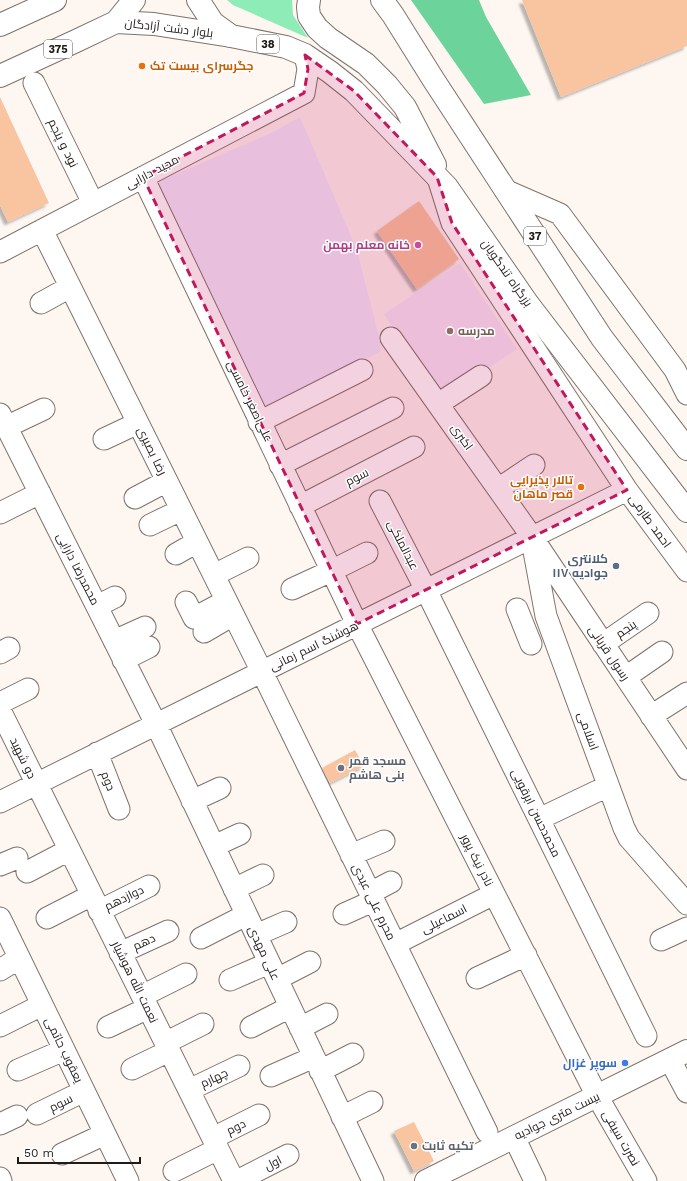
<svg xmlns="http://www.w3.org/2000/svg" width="687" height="1181" viewBox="0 0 687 1181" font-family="'Work Sans',Cairo,sans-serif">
  <defs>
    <filter id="shadow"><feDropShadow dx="-3.5" dy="3.5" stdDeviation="1" flood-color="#0004"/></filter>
  </defs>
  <rect width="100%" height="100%" fill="#fef6f1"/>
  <path fill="#f2e9fe" d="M300,117L357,250L378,333L381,351L266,416L156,183L271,133Z"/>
  <path fill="#f7e8fb" d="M460,263L517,349L440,400L384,314Z"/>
  <path fill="#8eecb6" d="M227,0H292L293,15L308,38L233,5Z"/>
  <path fill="#6cd49b" d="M411,0H479L486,17L531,95L484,104Z"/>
  <path fill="#f8c5a0" filter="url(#shadow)" d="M522,0H687V46L561,97Z
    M0,97L49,203L8,222L0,205Z
    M419,201L459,259L417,289L377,231Z
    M355,750L364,766L330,783L322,768Z
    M414,1122L434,1161L414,1171L394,1131Z"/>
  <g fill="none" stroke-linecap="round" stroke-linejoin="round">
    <g stroke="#7e736c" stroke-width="23">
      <path id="minor" d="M34,83L93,203
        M143,177L357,624L597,1096L646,1181
        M438,178L452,223L627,490L687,571
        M505,190L560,214L675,370L687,394
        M42,230L262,672L487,1132
        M0,252L304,93L308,69L305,55
        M41,303L70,287
        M391,338L532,537L687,769
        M438,404L481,376
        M0,414L156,724L373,1181
        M259,422L362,370
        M6,427L44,409
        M104,439L138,423
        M280,465L393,408
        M498,489L534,465
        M135,498L167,481
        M380,501L426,590L646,1036
        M300,506L414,447
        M0,513L40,493
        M150,525L181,510
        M533,546L546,616L624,828L629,838L687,904
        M176,554L197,542
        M214,575L248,558
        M292,589L331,571L367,553
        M186,602L194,618L226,601
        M97,606L115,597
        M517,609L531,644
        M204,632L233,615
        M114,641L145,627
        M603,644L648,613
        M0,653L9,648
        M123,660L149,647
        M626,677L662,652
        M0,703L28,689
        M0,710L234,1181
        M651,716L687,693
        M97,753L119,809
        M192,801L220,788
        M0,802L627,490
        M539,819L608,786
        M214,846L240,834
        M351,855L384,841
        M0,865L17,858
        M27,872L69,850
        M234,889L263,875
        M370,893L391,882
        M99,911L149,886
        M344,914L373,901
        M0,918L128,1181
        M47,918L92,895
        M256,935L286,922
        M201,938L246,915
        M661,940L687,928
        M395,944L494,894
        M120,953L168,931
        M0,970L19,958
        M477,978L526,955
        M277,979L310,962
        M230,980L269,963
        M142,996L186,974
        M0,1026L42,1005
        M108,1027L148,1008
        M251,1027L290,1007
        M300,1028L327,1014
        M165,1043L203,1024
        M670,1060L687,1092
        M132,1069L169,1051
        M18,1070L64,1050
        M320,1071L353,1054
        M271,1076L314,1057
        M189,1090L239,1066
        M37,1114L84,1091
        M342,1117L372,1102
        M0,1124L17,1116
        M514,1137L535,1181
        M213,1138L259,1115
        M62,1154L105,1134
        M174,1171L218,1149
        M0,1178L1,1181
        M237,1181L288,1155"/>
    </g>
    <g stroke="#7e736c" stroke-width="24">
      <path id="major" d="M116,22L134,0
        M0,25L55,0
        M0,76L76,41L116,22L154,24L231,36
        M426,1181L687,1051"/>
    </g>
    <g stroke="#7e736c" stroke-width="24">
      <path id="highway" d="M198,0L213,23L231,36L286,47L305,55L330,72L354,91L447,187L528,304L687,511
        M309,0L308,7L309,16L317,28L328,38L366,64L387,85L405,107L435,165
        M382,0L393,15L433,79L602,338L687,449"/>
    </g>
    <use href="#minor" stroke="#fff" stroke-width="21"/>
    <use href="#major" stroke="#fff" stroke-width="22"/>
    <use href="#highway" stroke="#fff" stroke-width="22"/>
  </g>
  <path fill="#c2185b" fill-opacity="0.2" stroke="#c2185b" stroke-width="3" stroke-dasharray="8 5" stroke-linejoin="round" d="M305,55L354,91L437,177L452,223L627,490L357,624L143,177L304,93L308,69Z"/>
  <g fill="#e8710a" stroke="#fff" stroke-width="1.5">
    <circle cx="142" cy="66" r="4"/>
    <circle cx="581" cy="487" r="4"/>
  </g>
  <circle fill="#d1479c" stroke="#fff" stroke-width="1.5" cx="418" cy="245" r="4"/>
  <circle fill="#8d6e63" stroke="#fff" stroke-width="1.5" cx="450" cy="331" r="4"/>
  <circle fill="#5c6f8a" stroke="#fff" stroke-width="1.5" cx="616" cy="566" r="4"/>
  <g fill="#6b7280" stroke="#fff" stroke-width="1.5">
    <circle cx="341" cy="768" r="4"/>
    <circle cx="414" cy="1146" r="4"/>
  </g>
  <circle fill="#3f7fe0" stroke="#fff" stroke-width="1.5" cx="625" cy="1063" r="4"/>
  <g text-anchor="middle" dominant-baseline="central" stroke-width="3" stroke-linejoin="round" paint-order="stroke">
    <g fill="#fff" stroke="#625f5d" stroke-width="1">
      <rect x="257" y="35" width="22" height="18" rx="3"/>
      <rect x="44" y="40" width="28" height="18" rx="3"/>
      <rect x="524" y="227" width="22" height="18" rx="3"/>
    </g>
    <g font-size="11" font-weight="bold" fill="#1e1a17">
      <text x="268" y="44">38</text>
      <text x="58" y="49">375</text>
      <text x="535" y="236">37</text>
    </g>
    <g font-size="12" fill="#1e1a17" stroke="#fff">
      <text transform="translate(169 28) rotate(7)">بلوار دشت آزادگان</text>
      <text transform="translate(63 143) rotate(64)">نود و پنجم</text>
      <text transform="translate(152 172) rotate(-28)">مجید دارابی</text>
      <text transform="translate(507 273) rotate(55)">بزرگراه تندگویان</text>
      <text transform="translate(250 401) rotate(64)">علی‌اصغر خامسی</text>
      <text transform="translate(462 437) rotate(55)">اکبری</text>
      <text transform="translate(152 451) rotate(64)">رضا بصیری</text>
      <text transform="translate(357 477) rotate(-27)">سوم</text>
      <text transform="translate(650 521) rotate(54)">احمد طارمی</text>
      <text transform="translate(403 545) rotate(63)">عبدالملکی</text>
      <text transform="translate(78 569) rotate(63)">محمدرضا دارایی</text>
      <text transform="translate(626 629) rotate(-34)">پنجم</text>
      <text transform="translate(314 646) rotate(-26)">هوشنگ اسم زمانی</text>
      <text transform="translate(609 653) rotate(56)">رسول قربانی</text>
      <text transform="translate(588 731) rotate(70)">اسلامی</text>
      <text transform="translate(23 758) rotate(64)">دو شهید</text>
      <text transform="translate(108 781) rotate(69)">دوم</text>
      <text transform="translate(536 813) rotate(64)">محمدحسن ابرقویی</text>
      <text transform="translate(477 860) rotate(63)">نادر نیک پرور</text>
      <text transform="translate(124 898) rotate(-26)">دوازدهم</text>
      <text transform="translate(374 902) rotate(64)">محرم علی عبدی</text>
      <text transform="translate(444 919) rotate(-27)">اسماعیلی</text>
      <text transform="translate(144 942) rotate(-25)">دهم</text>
      <text transform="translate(264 953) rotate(65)">علی مهدی</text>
      <text transform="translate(135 982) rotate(64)">نعمت الله هوشیار</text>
      <text transform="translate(64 1050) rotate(64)">یعقوب حاتمی</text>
      <text transform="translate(214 1078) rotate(-25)">چهارم</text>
      <text transform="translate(61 1103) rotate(-26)">سوم</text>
      <text transform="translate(557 1116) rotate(-26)">بیست متری جوادیه</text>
      <text transform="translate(236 1127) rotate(-27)">دوم</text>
      <text transform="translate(621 1138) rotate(60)">نصرت سیفی</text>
      <text transform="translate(273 1163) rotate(-27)">اول</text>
    </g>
    <g font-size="12" font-weight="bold" fill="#c56008" stroke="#fff" text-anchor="start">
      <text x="150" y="66">جگرسرای بیست تک</text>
      <text x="573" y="480" text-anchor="end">تالار پذیرایی<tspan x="573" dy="14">قصر ماهان</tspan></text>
    </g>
    <g font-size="12" font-weight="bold" fill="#b23c85" stroke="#fff" text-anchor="end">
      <text x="410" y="245">خانه معلم بهمن</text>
    </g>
    <g font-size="12" font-weight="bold" fill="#785e54" stroke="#fff" text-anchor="start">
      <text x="458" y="331">مدرسه</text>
    </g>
    <g font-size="12" font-weight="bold" fill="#4e5e75" stroke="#fff" text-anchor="end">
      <text x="608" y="559">کلانتری<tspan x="608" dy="14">۱۱۷ جوادیه</tspan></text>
    </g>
    <g font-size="12" font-weight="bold" fill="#5b616d" stroke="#fff" text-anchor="start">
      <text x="349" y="761">مسجد قمر<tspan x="349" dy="14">بنی هاشم</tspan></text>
      <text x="422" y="1146">تکیه ثابت</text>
    </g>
    <g font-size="12" font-weight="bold" fill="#366cbe" stroke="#fff" text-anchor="end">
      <text x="617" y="1063">سوپر غزال</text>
    </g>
  </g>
  <path d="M18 1157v6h122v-6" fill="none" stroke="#1e1a17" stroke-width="2"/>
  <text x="24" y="1157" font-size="12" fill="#1e1a17" stroke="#ffffff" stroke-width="3" paint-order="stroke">50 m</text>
</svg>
